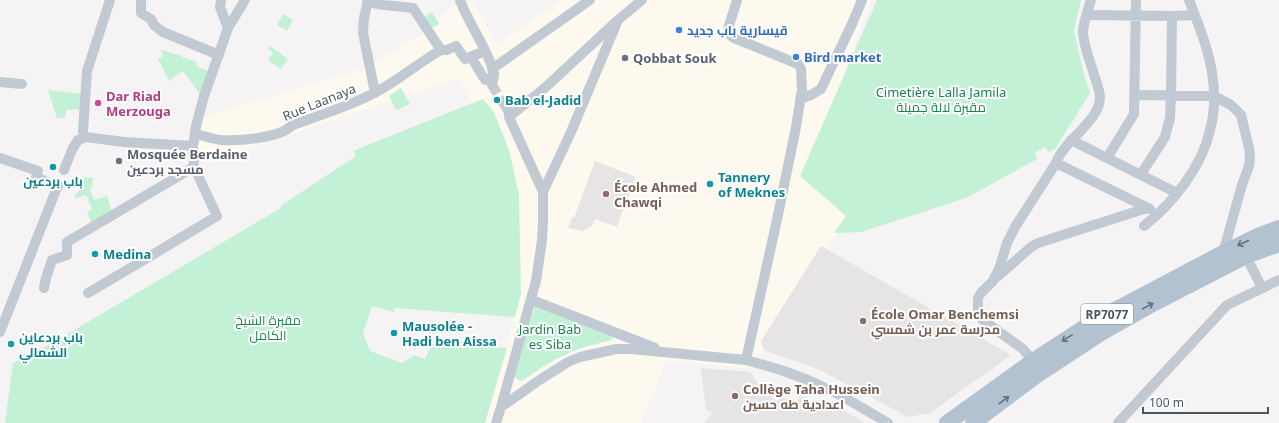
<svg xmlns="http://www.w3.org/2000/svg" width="1279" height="423" viewBox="0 0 1279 423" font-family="'Noto Sans',Cairo,sans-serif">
  <rect width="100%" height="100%" fill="#f5f3f3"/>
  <path fill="#fdf9ef" d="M471,0H472L497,44L562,0H872L806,174L851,213L751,368L666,361L641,423H484L521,294L472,104L460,78L233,154L186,152L196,119L365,68L424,33L449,9Z"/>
  <path fill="#e6e4e5" d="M595,161L636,177L621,215L617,227L595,219L592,226L583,231L568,228L572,217L574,218Z
    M821,246L1011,355L930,413L908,417L818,369L764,350L761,341Z
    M701,368L750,372L767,397L769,395L777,401L782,396L796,404L799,398L802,396L836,412L838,407L865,423H705L713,412L706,410Z"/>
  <path fill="#c3f1d5" d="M877,0H1081L1074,30L1084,75L1090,93L1055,149L1048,152L1045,147L1035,153L1037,159L966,198L861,232L834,233L846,216L800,176Z
    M432,12L439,24L429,30L422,18Z
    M283,14L293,20L287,31L277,25Z
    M270,46L288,59L281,69L268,60L273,53L268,49Z
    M161,50L182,56V57L197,62L196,66L209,72L200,94L183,71L169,81L158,59L163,56Z
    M401,88L410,104L396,110L389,96Z
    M48,90L81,94V109L66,110L65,118H57Z
    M483,99L494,112L509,150L519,195L521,294L515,317L394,308V312L372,306L363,333L370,351L402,363L414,355L425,359L432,344L507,348L485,423H5L13,363L37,352L281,208L282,205L356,156L353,151Z
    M84,177L93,178L92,187L90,188L94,200L107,196L112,212L92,224L87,212L92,209L86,195L74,199L77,192H78Z
    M535,306L613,337L612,340C601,343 590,345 579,349C559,356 540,368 522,381L516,379L514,373Z"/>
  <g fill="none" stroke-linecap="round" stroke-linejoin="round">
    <path stroke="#caccce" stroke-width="10" stroke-dasharray="10 5" stroke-linecap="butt" d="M492,85L506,107"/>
    <path stroke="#c1cad2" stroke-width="10" d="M141,0V13L151,19L154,25L163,32L219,55
      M221,0L220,7L228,28
      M368,0L364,18L363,33L375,93
      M460,0C469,25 487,47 494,73C495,77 492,80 492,85
      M737,0L728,29L730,35L734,38L798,64L801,69L802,89L796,127L778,215L746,360
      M367,2L384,5L413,8L441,50
      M1087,15L1172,16L1195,15
      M441,50H447L456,46L465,59L485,51
      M471,57L485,80H487L494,75
      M492,69L590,0
      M0,82L22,84
      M1135,95L1214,96L1231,105L1241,115L1249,148L1250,157L1249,166L1242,185L1223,253
      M800,99L811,95L821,89L852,24L862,0
      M509,117L547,86L618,20L642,0
      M195,134C204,136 213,139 222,140C239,141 280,138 291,126C319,115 348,107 374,93C398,81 418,63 441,50
      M84,137L83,131L87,71L110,0
      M1071,140L1177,193
      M73,148L78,140L86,137L124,142L193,146
      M0,158L38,171L36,177L58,187
      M1107,158L1134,114L1136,0
      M1056,163L1150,209
      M64,170L72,150
      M1141,174L1165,137L1170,118L1171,96L1172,16
      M543,192L571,132L618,20
      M1144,226C1173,203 1202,167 1210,130C1215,112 1215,91 1212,72C1208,48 1198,23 1189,0
      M1246,256L1262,288
      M997,277L1031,247L1038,243L1147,208
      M44,288L46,278L52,260L67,255V242L194,167
      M88,293L132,267L217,216L194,167L193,146L196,126L204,96L228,28L245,0
      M532,300L655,348
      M0,332L58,185
      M1033,361L1023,349L984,321L980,317L978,311V298L981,293L993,281L999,269L1007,243L1015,227L1056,163C1064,140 1099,122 1100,98C1100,89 1095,80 1093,71C1089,59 1084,46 1083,33C1083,22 1088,10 1091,0
      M501,407L536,281L542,240L543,221V192L509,117V112L506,107
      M496,423L501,407L541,379L568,362L580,357L616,349H631L746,360L781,370L808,380L842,396L888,423
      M1118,423L1227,305L1279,280"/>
    <path stroke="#b3c2d1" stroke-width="16" d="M947,423L1033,361L1096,320L1223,253L1260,235L1279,228
      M973,423L1037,375L1101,333L1149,306L1246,256L1279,244"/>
  </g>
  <defs><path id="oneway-shaft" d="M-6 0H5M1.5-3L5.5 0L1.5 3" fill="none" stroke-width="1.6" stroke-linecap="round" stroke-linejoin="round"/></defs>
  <g stroke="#64717d">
    <use href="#oneway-shaft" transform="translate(1243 243) rotate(155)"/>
    <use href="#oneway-shaft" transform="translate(1148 306) rotate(-28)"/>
    <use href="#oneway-shaft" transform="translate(1067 338) rotate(148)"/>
    <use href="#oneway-shaft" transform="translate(1004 400) rotate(-37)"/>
  </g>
  <g fill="#3f7fe0" stroke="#fff" stroke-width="1.5">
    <circle cx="679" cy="30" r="4"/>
    <circle cx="796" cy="57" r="4"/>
  </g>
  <g fill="#6b7280" stroke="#fff" stroke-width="1.5">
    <circle cx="625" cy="58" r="4"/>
    <circle cx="119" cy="161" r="4"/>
  </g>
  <g fill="#0f9aa8" stroke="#fff" stroke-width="1.5">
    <circle cx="497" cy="100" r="4"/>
    <circle cx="53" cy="167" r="4"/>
    <circle cx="710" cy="184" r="4"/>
    <circle cx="95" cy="254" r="4"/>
    <circle cx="394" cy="333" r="4"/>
    <circle cx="11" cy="344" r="4"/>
  </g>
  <circle fill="#d1479c" stroke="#fff" stroke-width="1.5" cx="98" cy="103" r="4"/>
  <g fill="#8d6e63" stroke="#fff" stroke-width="1.5">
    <circle cx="606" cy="194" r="4"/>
    <circle cx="863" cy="321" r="4"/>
    <circle cx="735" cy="396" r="4"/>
  </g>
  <g text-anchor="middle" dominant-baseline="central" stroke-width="4" stroke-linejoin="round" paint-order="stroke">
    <rect fill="#fff" stroke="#808990" stroke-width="1" x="1081" y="304" width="52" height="20" rx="3"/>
    <g font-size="12" font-weight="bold" fill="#4a5661">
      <text x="1107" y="314">RP7077</text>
    </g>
    <g font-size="13" font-weight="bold" fill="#366cbe" stroke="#fff" text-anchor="start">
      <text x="687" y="30">قيسارية باب جديد</text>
      <text x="804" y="57">Bird market</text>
    </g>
    <g font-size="13" font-weight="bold" fill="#5b616d" stroke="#fff" text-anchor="start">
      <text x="633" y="58">Qobbat Souk</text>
      <text x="127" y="154">Mosquée Berdaine<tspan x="127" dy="15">مسجد بردعين</tspan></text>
    </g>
    <g font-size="13" fill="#17864f" stroke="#fff">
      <text x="941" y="92">Cimetière Lalla Jamila<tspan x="941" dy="15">مقبرة لالة جميلة</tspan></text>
      <text x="268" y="320">مقبرة الشيخ<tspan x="268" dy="15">الكامل</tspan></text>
      <text x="550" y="329">Jardin Bab<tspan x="550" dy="15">es Siba</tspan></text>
    </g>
    <g font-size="13" font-weight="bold" fill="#b23c85" stroke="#fff" text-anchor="start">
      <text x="106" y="96">Dar Riad<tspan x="106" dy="15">Merzouga</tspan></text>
    </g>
    <g font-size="13" font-weight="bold" fill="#0d838f" stroke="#fff" text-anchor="start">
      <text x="505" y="100">Bab el-Jadid</text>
      <text x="718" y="177">Tannery<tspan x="718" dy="15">of Meknes</tspan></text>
      <text x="53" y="181" text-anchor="middle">باب بردعين</text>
      <text x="103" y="254">Medina</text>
      <text x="402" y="326">Mausolée -<tspan x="402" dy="15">Hadi ben Aissa</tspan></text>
      <text x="19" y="337">باب بردعاين<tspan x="19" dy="15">الشمالي</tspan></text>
    </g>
    <g font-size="13" fill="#4a5661" stroke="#fff">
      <text transform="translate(319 102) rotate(-22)">Rue Laanaya</text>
    </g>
    <g font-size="13" font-weight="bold" fill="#785e54" stroke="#fff" text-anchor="start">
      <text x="614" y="187">École Ahmed<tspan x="614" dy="15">Chawqi</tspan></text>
      <text x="871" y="314">École Omar Benchemsi<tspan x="871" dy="15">مدرسة عمر بن شمسي</tspan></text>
      <text x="743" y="389">Collège Taha Hussein<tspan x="743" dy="15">اعدادية طه حسين</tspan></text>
    </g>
  </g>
  <path d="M1143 407v6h125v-6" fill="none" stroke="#4a5661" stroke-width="2"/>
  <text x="1149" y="407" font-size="12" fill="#4a5661" stroke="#ffffff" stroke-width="3" paint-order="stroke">100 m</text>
</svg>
